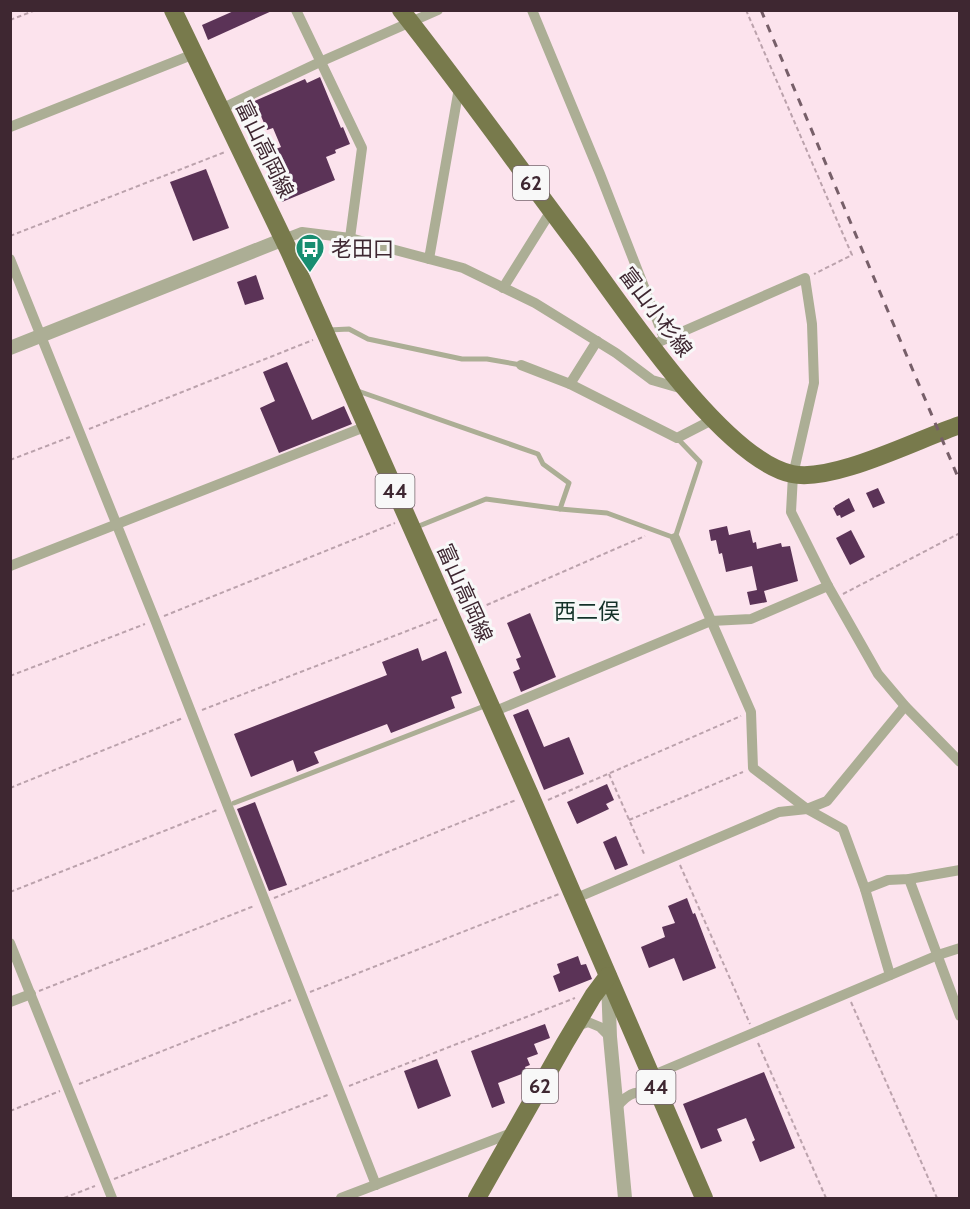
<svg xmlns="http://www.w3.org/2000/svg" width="970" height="1209" font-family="Cabin,'Noto Sans JP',sans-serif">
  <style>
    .building { fill: #5b3357 }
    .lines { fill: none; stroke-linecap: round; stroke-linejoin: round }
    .path { stroke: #bba2ac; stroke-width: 2; stroke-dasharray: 4.5 3; stroke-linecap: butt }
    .service { stroke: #acae95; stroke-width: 5 }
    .minor { stroke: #acae95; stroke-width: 10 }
    .tertiary { stroke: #acae95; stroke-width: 14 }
    .primary { stroke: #787a4c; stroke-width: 18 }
    .rail { stroke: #775f69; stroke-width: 3; stroke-dasharray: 8 8; stroke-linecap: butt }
    .labels { text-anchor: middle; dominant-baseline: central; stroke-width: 6; stroke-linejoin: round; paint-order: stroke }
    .shield { fill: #f8f8f8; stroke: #76666d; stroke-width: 1.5 }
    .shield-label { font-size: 20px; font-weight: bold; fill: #3e2731 }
    .street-label { font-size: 21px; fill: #3e2731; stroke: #f8f8f8 }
    .poi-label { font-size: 21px; fill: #3e2731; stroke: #f8f8f8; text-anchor: start }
    .neighbourhood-label { font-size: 22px; fill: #133128; stroke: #f8f8f8 }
  </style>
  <rect width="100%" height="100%" fill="#fce3ed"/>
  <g class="building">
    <path d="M236 10H274L208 40 202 25Z"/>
    <path d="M320 77 341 128 343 127 350 144 335 150 336 153 326 157 335 180 282 202 269 169 280 165 273 150 281 147 273 128 267 130 258 109 251 112 248 104 305 79 307 83Z"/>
    <path d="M206 169 229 228 193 241 170 182Z"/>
    <path d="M256 275 264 299 245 305 237 282Z"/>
    <path d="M287 362 312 420 344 406 352 424 279 453 260 408 275 401 263 372Z"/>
    <path d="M878 488 885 503 873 508 866 493Z"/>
    <path d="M849 498 855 511 841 518 840 515 837 516 833 508 835 507V506Z"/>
    <path d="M727 526 729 535 750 530 753 543 756 542 757 549 781 543 782 547 790 546 798 581 764 591 767 602 750 605 747 592 757 590 752 566 726 572 722 553 719 554 716 540 711 541 709 530Z"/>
    <path d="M851 530 865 557 850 565 836 538Z"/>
    <path d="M530 613 556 677 521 692 513 672 520 669 516 659 521 657 507 623Z"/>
    <path d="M418 648 422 661 446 651 462 693 451 697 455 708 391 733 387 724 314 752 319 763 297 772 293 760 251 777 234 734 387 675 382 662Z"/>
    <path d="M528 709 544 747 569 737 584 774 544 790 513 715Z"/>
    <path d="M607 784 614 800 606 804 609 809 577 824 567 802Z"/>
    <path d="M255 802 287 885 269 891 237 809Z"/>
    <path d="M616 836 628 865 615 870 603 842Z"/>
    <path d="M687 898 693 914 695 913 716 968 683 981 674 958 649 968 641 947 665 937 662 927 675 923 668 906Z"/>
    <path d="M578 956 581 965 586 964 592 979 559 992 553 976 560 973 557 964Z"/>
    <path d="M545 1024 550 1038 534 1044 538 1054 527 1058 530 1065 525 1067 527 1072 498 1083 505 1103 492 1108 471 1051Z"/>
    <path d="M437 1059 451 1096 418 1109 404 1071Z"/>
    <path d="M764 1072 795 1148 760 1162 752 1142 755 1140 746 1118 717 1129 722 1141 701 1149 683 1104Z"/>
  </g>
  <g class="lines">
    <g class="path">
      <path d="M746 10 852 255 814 274"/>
      <path d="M10 20 36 10"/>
      <path d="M10 236 225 152"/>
      <path d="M89 429 313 340"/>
      <path d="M10 460 70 437"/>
      <path d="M843 594 960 533"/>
      <path d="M466 614 645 536"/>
      <path d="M164 616 395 523"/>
      <path d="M10 676 145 624"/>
      <path d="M202 710 438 619"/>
      <path d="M609 774 645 856"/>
      <path d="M10 788 183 718"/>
      <path d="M548 800 741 716"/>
      <path d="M629 820 743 772"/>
      <path d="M680 865 750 1024"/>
      <path d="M10 892 217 810"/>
      <path d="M274 898 516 800"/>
      <path d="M39 991 254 906"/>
      <path d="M310 992 559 894"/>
      <path d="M851 1002 937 1198"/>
      <path d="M758 1043 826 1198"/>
      <path d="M79 1084 291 1000"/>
      <path d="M349 1086 575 998"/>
      <path d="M10 1111 60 1091"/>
      <path d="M114 1179 330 1094"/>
      <path d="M64 1198 95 1186"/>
    </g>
    <g class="service">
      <path d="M329 330 349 329 368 339 462 359H487L521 365"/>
      <path d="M355 390 538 454 543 464 569 483 560 509"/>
      <path d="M414 528 486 499 560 509 607 513 675 538 700 462 677 438"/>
      <path d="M234 803 487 705"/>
    </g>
    <g class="minor">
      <path d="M296 10 362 148 350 238"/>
      <path d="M532 10 600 174 664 338"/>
      <path d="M221 109 320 62 438 10"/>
      <path d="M10 127 194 54"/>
      <path d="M284 239 302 232 350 238 463 268 535 303 616 353 652 380 683 389"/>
      <path d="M10 259 155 620 376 1185"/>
      <path d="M429 259 459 88"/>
      <path d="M503 288 551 211"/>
      <path d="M652 345 805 278 812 324 814 383 793 475 791 512 828 586 878 674 905 706 960 762"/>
      <path d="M521 365 570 384 677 438 714 419"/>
      <path d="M570 384 597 341"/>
      <path d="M675 538 751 712 753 768 807 809 843 829 865 889 890 975"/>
      <path d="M10 566 367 426"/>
      <path d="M493 712 711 621 751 619 828 586"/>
      <path d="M909 879 960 1016"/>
      <path d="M865 889 888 880 909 879 960 870"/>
      <path d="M574 899 779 812 807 809 827 801 905 706"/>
      <path d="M10 943 112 1198"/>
      <path d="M10 1002 31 994"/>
      <path d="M577 1026 588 1022 600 1027 610 1037"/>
      <path d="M651 1076 938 955 960 948"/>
      <path d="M616 1108C630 1090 637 1091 658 1094"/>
      <path d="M341 1198 514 1132"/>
    </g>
    <g class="tertiary">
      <path d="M10 348 284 239"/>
      <path d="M608 981 610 1037 625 1198"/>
    </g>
    <g class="primary">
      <path d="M173 10 290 253 530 795 704 1198"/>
      <path d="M401 10C462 87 519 168 578 246 621 304 722 459 792 474 833 483 918 439 960 425"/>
      <path d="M477 1198 565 1043 593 996 608 976"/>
    </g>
    <path class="rail" d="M761 10 960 482"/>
  </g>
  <defs>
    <g id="bus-pin" transform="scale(1.5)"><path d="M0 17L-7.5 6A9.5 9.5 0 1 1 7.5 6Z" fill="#188e71" stroke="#f8f8f8"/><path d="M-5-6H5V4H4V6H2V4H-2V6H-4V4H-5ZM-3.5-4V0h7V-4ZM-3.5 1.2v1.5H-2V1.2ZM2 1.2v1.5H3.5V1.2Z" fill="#fff"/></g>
  </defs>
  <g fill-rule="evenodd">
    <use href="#bus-pin" x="310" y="248"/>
  </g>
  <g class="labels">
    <g class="shield">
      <rect x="513" y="166" width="36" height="34" rx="4.5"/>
      <rect x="375.5" y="474" width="39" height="34" rx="4.5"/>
      <rect x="522" y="1069" width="36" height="34" rx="4.5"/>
      <rect x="636.5" y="1070" width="39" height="34" rx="4.5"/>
    </g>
    <g class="shield-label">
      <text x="531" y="183">62</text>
      <text x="395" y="491">44</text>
      <text x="540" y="1086">62</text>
      <text x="656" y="1087">44</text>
    </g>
    <g class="street-label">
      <text transform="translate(265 149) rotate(64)">富山高岡線</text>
      <text transform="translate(656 312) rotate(53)">富山小杉線</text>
      <text transform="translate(465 593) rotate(66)">富山高岡線</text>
    </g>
    <g class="poi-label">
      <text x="331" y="248">老田口</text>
    </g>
    <g class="neighbourhood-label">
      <text x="587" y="611">西二俣</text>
    </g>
  </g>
  <rect width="970" height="1209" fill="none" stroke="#3e2731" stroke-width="24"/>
</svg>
